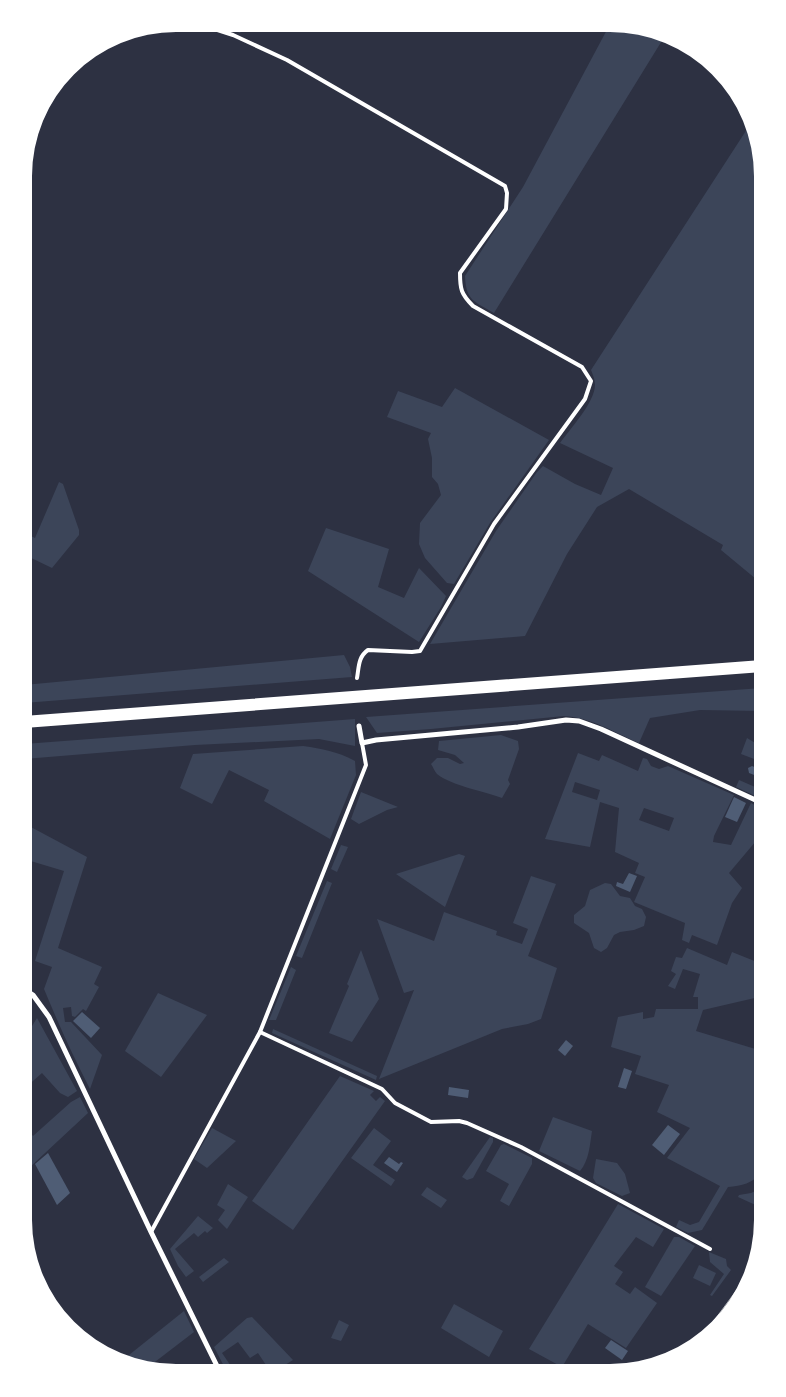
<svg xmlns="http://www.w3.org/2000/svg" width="786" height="1397" font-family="Ubuntu,sans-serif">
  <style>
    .green { fill: #3c4559; fill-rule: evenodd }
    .water { fill: #4f5d75 }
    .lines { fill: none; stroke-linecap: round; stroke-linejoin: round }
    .service { stroke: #fff; stroke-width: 4 }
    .minor { stroke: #fff; stroke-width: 5 }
    .trunk { stroke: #fff; stroke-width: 12 }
    .tram { stroke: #abadb3; stroke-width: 1 }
  </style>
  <rect width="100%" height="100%" fill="#2d3142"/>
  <g class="green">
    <path d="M215 24H246L240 33Z"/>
    <path d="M609 26 639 27 663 39 494 313C474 301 466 301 465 276L523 187Z"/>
    <path d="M751 123 754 127 762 177V584L721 550 723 545 629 489 597 507 567 554 525 636 430 644 496 531 537 472 543 466 575 484 601 495 613 468 560 443C570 429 595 402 595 385 595 380 593 375 591 370Z"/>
    <path d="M455 388 549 440 490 523 454 584 447 583 425 558 419 544 420 523 441 495 438 484 432 477V458L428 439 431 433 387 417 398 391 442 407Z"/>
    <path d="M59 482 63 484 79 530V535L52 568 25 555V533L35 538Z"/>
    <path d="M326 528 389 549 378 587 404 598 419 568 446 596 441 607 419 642 308 571Z"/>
    <path d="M344 655 350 667 352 677 24 703V685Z"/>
    <path d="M762 688V711L700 710 650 718 639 743C613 732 593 718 564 716L431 729 377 733 366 717Z"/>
    <path d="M355 719V746L319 739 195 745 24 759V744Z"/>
    <path d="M501 735 518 741 519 749 508 780 510 784 502 798C484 791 452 786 437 774 435 772 433 767 431 764L437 758H448L460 764 464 763 455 755 438 750 439 741Z"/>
    <path d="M747 738 762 747V762L741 754Z"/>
    <path d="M303 746C323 749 336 751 355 761L356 775 330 839 264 801 269 790 229 770 212 804 180 788 193 754Z"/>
    <path d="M578 753 599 761 602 755 638 771 643 758 647 759 651 766 659 769 668 766 734 795 714 836 713 842 731 845 751 803 762 809V840L756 841 729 873 742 888 732 903 717 945 692 935 689 943 682 940 685 923 634 902 645 877 635 873 639 863 615 852 619 808 600 802 590 847 545 839ZM575 782 600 790 597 800 572 792ZM644 808 674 818 669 831 639 820Z"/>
    <path d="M739 780 762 790V799L736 787Z"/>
    <path d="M361 792 398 807 387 810 359 824 351 819Z"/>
    <path d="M29 826 87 857 58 948 102 967 94 984 99 987 86 1011 83 1009 75 1017 72 1016 71 1007 63 1008 65 1022H71L102 1055 90 1089C73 1056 58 1023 44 989L52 967 35 961 64 871 24 859V840Z"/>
    <path d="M341 845 348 847 337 872 331 869Z"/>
    <path d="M459 854 465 856 445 907 396 874Z"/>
    <path d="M531 876 556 884 528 956 557 968 541 1019 528 1024 502 1029 379 1079 414 990 404 993 377 919 434 941 444 912 497 931 496 935 522 944 528 929 513 923Z"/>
    <path d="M327 881 332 883 302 958 296 956Z"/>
    <path d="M605 883 611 884 620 896 630 898 635 906 642 909 646 917 644 926 634 930 620 932 614 935 607 948 601 952 594 948 589 933 574 923V915L585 906 590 890Z"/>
    <path d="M687 948 727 965 732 952 762 964V991L759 997 703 1010 696 1031 762 1051V1132L758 1138 762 1140V1151L756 1163 762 1166V1173C752 1183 742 1186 728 1187L702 1230 688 1233 676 1227 679 1220 690 1225 699 1222 720 1186 667 1158 690 1128 657 1112 669 1085 635 1074 641 1056 611 1047 618 1017 643 1012V1019L654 1017 656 1009H698V997H693L700 974 683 969 675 989 668 986 676 974 671 971 676 957 682 958Z"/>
    <path d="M361 950 379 999 352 1042 329 1033 349 986 347 984Z"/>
    <path d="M291 967 296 970 276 1020H269Z"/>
    <path d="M158 993 207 1015 161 1077 125 1051Z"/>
    <path d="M37 1018 77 1091 68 1097 60 1093 42 1073 25 1088 28 1092 24 1096V1039Z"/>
    <path d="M273 1029 377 1076 376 1080 272 1033Z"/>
    <path d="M340 1076 374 1091 370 1095 376 1101 380 1097 385 1101 293 1230 252 1201Z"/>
    <path d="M80 1097 88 1113 30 1167 24 1157V1125L33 1136 71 1102Z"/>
    <path d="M553 1117 592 1131C590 1144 589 1161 580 1171L539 1151Z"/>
    <path d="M212 1128 236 1141 207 1168 194 1159Z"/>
    <path d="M374 1128 391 1141 373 1165 395 1180 391 1186 351 1158Z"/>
    <path d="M490 1137 493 1138V1142L473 1178 467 1180 462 1177Z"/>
    <path d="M504 1144 532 1158V1164L509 1206 500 1201 509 1184 486 1171 501 1145Z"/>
    <path d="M596 1159 617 1163 625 1174 630 1193 622 1196 596 1183 593 1178Z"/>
    <path d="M228 1184 248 1197 227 1229 218 1220 225 1210 217 1205Z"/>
    <path d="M427 1187 447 1200 441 1208 421 1195Z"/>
    <path d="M762 1188V1208L738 1197 739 1195 751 1193Z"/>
    <path d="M618 1204 664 1229 653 1247 636 1237 614 1266 623 1272 615 1284 630 1294 635 1287 657 1303 626 1348 588 1324 562 1367 529 1349Z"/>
    <path d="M198 1216 213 1228 207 1233 205 1231 198 1237 194 1233 175 1249 194 1271 186 1277 178 1266 170 1249Z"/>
    <path d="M674 1237H679L695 1246 661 1296 645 1287Z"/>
    <path d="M709 1252 726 1259 727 1266 731 1270 712 1296 710 1295 724 1274 710 1262Z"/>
    <path d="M224 1258 229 1262 203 1282 199 1277Z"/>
    <path d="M699 1265 716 1273 710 1286 693 1278Z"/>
    <path d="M454 1304 503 1331 489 1357 441 1328Z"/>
    <path d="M184 1311 194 1332 147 1368 124 1359Z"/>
    <path d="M252 1317 293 1360 274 1372H268V1368L258 1353 250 1358 238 1342 222 1353 235 1372H227L214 1347 247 1318Z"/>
    <path d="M339 1320 349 1325 341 1341 331 1338Z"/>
  </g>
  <g class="water">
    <path d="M752 766 762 770V778L749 773 748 768Z"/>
    <path d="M734 797 746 803 737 822 725 817Z"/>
    <path d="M629 873 637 876 630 892 616 886 617 882 623 884Z"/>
    <path d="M82 1012 100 1028 91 1038 73 1021Z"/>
    <path d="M566 1040 573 1046 565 1056 558 1050Z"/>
    <path d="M624 1068 632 1071 626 1089 618 1087Z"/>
    <path d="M449 1087 469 1090 468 1098 448 1095Z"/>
    <path d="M668 1125 680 1134 664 1155 652 1145Z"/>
    <path d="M48 1153 70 1193 57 1205 35 1164Z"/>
    <path d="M389 1157 399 1164 401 1162 403 1163 397 1172 384 1163Z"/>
    <path d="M611 1340 628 1351 622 1360 605 1348Z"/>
  </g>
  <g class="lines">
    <g class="service">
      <path d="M199 24 233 35 287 60 505 186 507 193 506 209 460 273C460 289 461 294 473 306L582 367 591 381 585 399 494 524 420 651 412 652 368 650C358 657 359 667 357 678"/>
      <path d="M260 1032 382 1089 395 1103 431 1122 459 1121 467 1123 521 1147 710 1249"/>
      <path d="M151 1232 260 1032 366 765 362 743"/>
    </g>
    <g class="minor">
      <path d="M359 726 362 743 376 740 518 727 566 720 579 721 601 729 762 803"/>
      <path d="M24 989 33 995 49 1017 151 1232 220 1372"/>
    </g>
    <path class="trunk" d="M24 722 762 666"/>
    <path class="tram" d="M696 1345 753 1268"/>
  </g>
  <path d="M0 0H786V1397H0ZM176 32H610A144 144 0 0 1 754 176V1220A144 144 0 0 1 610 1364H176A144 144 0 0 1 32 1220V176A144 144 0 0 1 176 32Z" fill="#fff" fill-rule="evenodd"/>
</svg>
